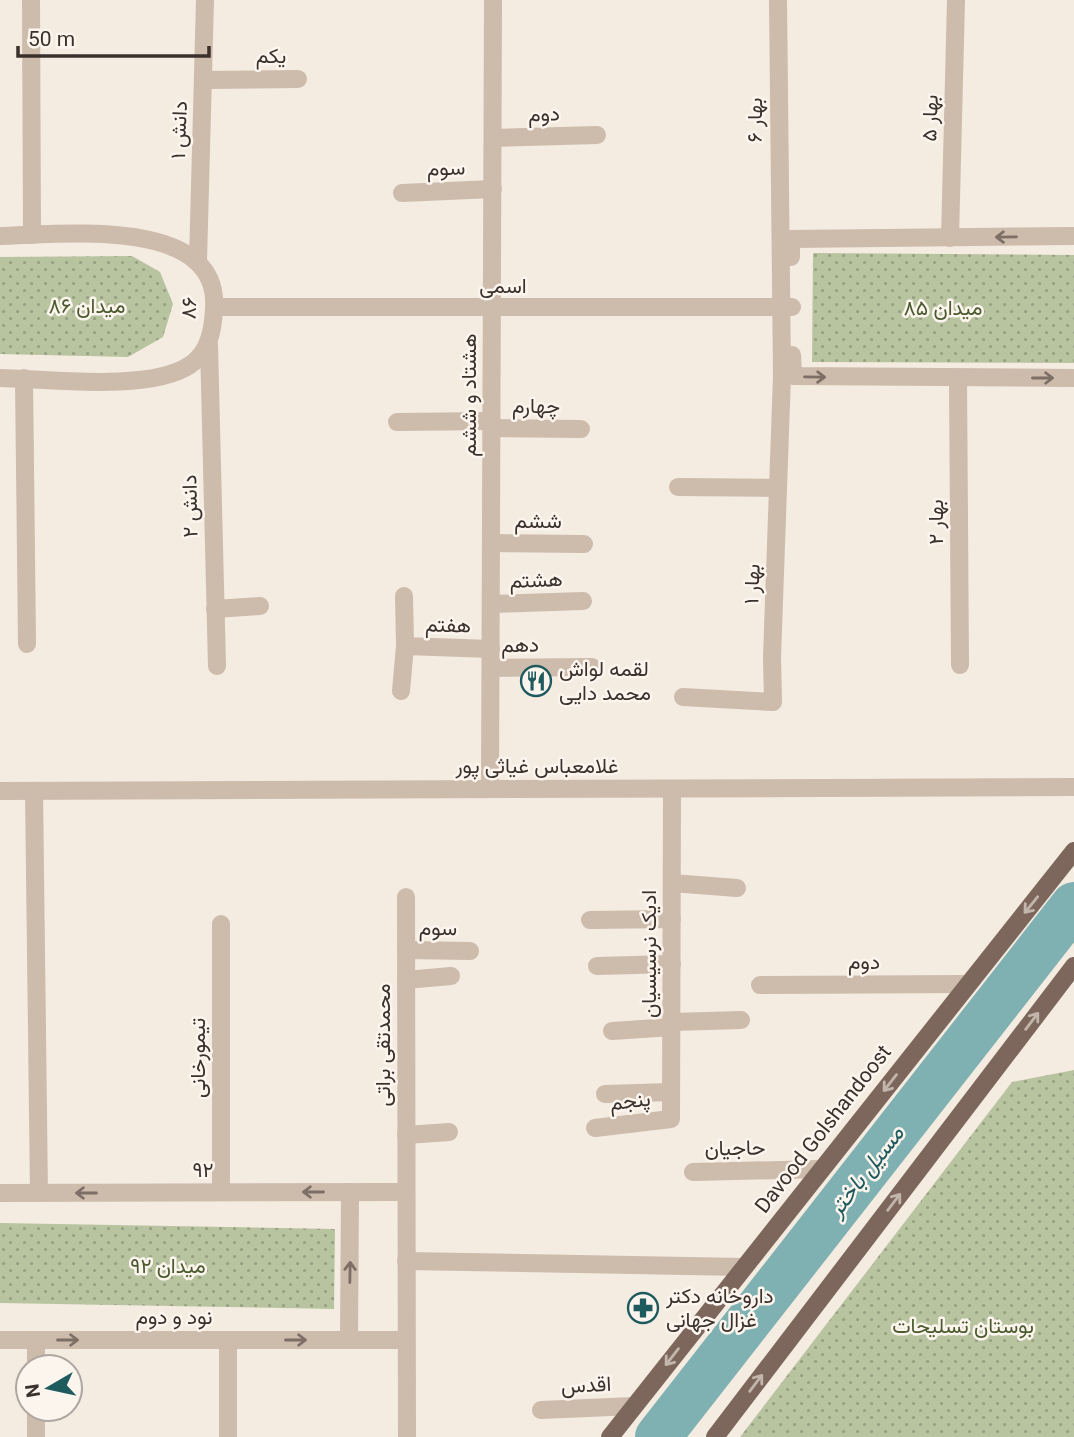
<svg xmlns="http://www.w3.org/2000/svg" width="1074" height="1437" font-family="Roboto,Vazirmatn,sans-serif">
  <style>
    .grass { fill: url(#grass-dots) }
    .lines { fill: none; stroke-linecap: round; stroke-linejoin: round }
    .river { stroke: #7fb0b2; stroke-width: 46 }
    .minor { stroke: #cdbbac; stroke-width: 18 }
    .major { stroke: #7d675c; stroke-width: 18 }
    .oneway { stroke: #7d6f65 }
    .oneway2 { stroke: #c2b5ac }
    .labels { text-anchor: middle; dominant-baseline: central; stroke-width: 5; stroke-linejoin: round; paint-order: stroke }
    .street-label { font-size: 21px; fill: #3b302b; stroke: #fbf5ee }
    .park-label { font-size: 21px; fill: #4a5a2e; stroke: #fbf5ee }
    .poi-label { font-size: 21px; fill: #3b302b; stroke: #fbf5ee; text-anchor: start }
    .water-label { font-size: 23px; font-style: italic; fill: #1f5a5e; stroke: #fbf5ee }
  </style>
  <defs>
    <pattern id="grass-dots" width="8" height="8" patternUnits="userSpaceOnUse" patternTransform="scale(1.75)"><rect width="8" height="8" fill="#b8c4a0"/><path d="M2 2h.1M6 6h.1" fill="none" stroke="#97a083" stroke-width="1.8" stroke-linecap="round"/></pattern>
  </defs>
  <rect width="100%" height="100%" fill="#f4ebe1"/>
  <g class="grass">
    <path d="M813 253 1074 255V363L812 362Z"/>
    <path d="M132 256 160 272 173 304 163 337 128 357 0 354V257Z"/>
    <path d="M1074 1070V1437H740L1012 1082Z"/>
    <path d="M0 1223 335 1229 334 1309 0 1303Z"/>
  </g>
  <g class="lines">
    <path class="river" d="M658 1437 1074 905"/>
    <g class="minor">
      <path d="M31 0 32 235"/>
      <path d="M203 80 298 79"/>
      <path d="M493 138 597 135"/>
      <path d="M402 193 493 189"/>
      <path d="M0 236C60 235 221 215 214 309 213 330 209 353 190 365 150 392 48 379 0 378"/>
      <path d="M950 238 956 0"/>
      <path d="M791 257V239L1074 236"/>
      <path d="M198 261 205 0"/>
      <path d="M215 307H792"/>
      <path d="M209 345 217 666"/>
      <path d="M792 355 793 376 1074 378"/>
      <path d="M24 378 27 644"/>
      <path d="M958 378 960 665"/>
      <path d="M397 422 492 421"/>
      <path d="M492 428 581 429"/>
      <path d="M678 487 778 488"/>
      <path d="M491 543 584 544"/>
      <path d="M404 596 405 646 491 649"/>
      <path d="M491 604 583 601"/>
      <path d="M215 609 260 606"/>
      <path d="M491 668 592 667"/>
      <path d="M401 691 405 646"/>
      <path d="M683 697 773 702 772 657 782 376 778 0"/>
      <path d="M490 789 493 0"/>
      <path d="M0 791 1074 787"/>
      <path d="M34 791 39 1193"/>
      <path d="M672 883 737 888"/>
      <path d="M406 897 407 1437"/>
      <path d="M590 920 672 919"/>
      <path d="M221 924V1192"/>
      <path d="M406 950 470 951"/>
      <path d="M597 966 672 964"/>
      <path d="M406 980 451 976"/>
      <path d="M760 985 968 984"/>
      <path d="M672 1022 741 1020"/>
      <path d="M612 1031 672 1027"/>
      <path d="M605 1094 671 1092"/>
      <path d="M595 1128 671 1119 672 789"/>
      <path d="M406 1135 449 1132"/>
      <path d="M693 1172 821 1169"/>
      <path d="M0 1193 406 1192"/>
      <path d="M406 1261 743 1267"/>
      <path d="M0 1340H406"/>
      <path d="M36 1340V1367"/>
      <path d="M228 1340V1437"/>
      <path d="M349 1340 350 1192"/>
      <path d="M36 1409V1437"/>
      <path d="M541 1410 634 1406"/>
    </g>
    <g class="major">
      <path d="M610 1437 1074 851"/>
      <path d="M715 1437 1074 966"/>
    </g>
  </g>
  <defs><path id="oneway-shaft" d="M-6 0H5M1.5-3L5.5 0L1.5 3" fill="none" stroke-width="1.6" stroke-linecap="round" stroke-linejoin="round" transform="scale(1.75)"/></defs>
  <g class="oneway">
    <use href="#oneway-shaft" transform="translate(1006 237) rotate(179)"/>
    <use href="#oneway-shaft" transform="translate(815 377) rotate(1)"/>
    <use href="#oneway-shaft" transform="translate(1043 378)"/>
    <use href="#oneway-shaft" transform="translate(313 1192) rotate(-180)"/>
    <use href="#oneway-shaft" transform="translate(86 1193) rotate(180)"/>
    <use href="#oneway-shaft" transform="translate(350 1272) rotate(-89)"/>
    <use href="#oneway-shaft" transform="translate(68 1340)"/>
    <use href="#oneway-shaft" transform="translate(296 1340)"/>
  </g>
  <g class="oneway2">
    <use href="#oneway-shaft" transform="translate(1031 905) rotate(129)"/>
    <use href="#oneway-shaft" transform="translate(1032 1021) rotate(-53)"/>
    <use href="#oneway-shaft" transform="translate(890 1083) rotate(128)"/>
    <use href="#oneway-shaft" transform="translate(894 1202) rotate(-53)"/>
    <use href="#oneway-shaft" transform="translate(672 1357) rotate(128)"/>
    <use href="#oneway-shaft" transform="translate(756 1383) rotate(-53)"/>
  </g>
  <defs>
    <g id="restaurant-ring" transform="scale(1.575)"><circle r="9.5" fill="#fbf5ee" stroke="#1f5a5e" stroke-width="1.5"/><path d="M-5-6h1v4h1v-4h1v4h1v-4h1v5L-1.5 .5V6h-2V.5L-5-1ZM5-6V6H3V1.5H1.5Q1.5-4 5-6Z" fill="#1f5a5e"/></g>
    <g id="pharmacy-ring" transform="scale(1.575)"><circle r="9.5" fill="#fbf5ee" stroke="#1f5a5e" stroke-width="1.5"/><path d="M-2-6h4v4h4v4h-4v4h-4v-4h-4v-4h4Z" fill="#1f5a5e"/></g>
  </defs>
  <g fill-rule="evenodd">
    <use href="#restaurant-ring" x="536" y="681"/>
    <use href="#pharmacy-ring" x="643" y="1308"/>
  </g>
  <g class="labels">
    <g class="street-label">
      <text x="271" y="56">یکم</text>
      <text transform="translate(544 114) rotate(-2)">دوم</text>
      <text transform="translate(930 118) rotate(-88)">بهار ۵</text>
      <text transform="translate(755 120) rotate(-90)">بهار ۶</text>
      <text transform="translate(179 130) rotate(-88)">دانش ۱</text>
      <text transform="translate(446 168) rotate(-2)">سوم</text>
      <text x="503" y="286">اسمی</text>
      <text transform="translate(189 308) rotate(-88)">۸۶</text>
      <text transform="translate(469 395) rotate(-90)">هشتاد و ششم</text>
      <text x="536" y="406">چهارم</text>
      <text transform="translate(190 506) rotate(-91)">دانش ۲</text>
      <text x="538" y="521">ششم</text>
      <text transform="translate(936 522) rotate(-90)">بهار ۲</text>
      <text transform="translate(536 580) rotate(-2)">هشتم</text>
      <text transform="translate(752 584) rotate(-88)">بهار ۱</text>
      <text transform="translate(448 625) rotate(1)">هفتم</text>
      <text transform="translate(520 645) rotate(-1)">دهم</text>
      <text x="537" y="766">غلامعباس غیاثی پور</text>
      <text transform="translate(438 928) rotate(1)">سوم</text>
      <text transform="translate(649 954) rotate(-90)">ادیک نرسیسیان</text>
      <text x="864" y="962">دوم</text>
      <text transform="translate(383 1045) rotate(-90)">محمدتقی براتی</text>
      <text transform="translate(198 1058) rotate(-90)">تیمورخانی</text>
      <text transform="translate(630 1101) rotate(-7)">پنجم</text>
      <text transform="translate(823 1129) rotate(-52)">Davood Golshandoost</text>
      <text transform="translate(735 1148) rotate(-1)">حاجیان</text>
      <text x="203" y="1170">۹۲</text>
      <text x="174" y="1317">نود و دوم</text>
      <text transform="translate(586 1385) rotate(-3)">اقدس</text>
    </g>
    <g class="park-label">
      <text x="87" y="306">میدان ۸۶</text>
      <text x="943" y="308">میدان ۸۵</text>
      <text x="168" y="1266">میدان ۹۲</text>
      <text x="963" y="1326">بوستان تسلیحات</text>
    </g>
    <g class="poi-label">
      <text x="559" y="669">لقمه لواش<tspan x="559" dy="24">محمد دايى</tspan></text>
      <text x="666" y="1296">داروخانه دکتر<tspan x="666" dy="24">غزال جهانی</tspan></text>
    </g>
    <g class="water-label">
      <text transform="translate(866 1171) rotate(-52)">مسیل باختر</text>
    </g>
  </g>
  <g transform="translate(49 1388) rotate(261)"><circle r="33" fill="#fbf5ee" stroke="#aea6a0" stroke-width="2"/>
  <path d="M0-5L12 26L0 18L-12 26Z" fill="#1f5a5e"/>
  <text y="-10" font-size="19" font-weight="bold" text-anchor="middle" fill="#3b302b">N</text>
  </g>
  <path d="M18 46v10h191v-10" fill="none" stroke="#3b302b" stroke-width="3.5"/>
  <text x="28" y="46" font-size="21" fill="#3b302b" stroke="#fbf5ee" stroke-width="5" paint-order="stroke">50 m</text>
</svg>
